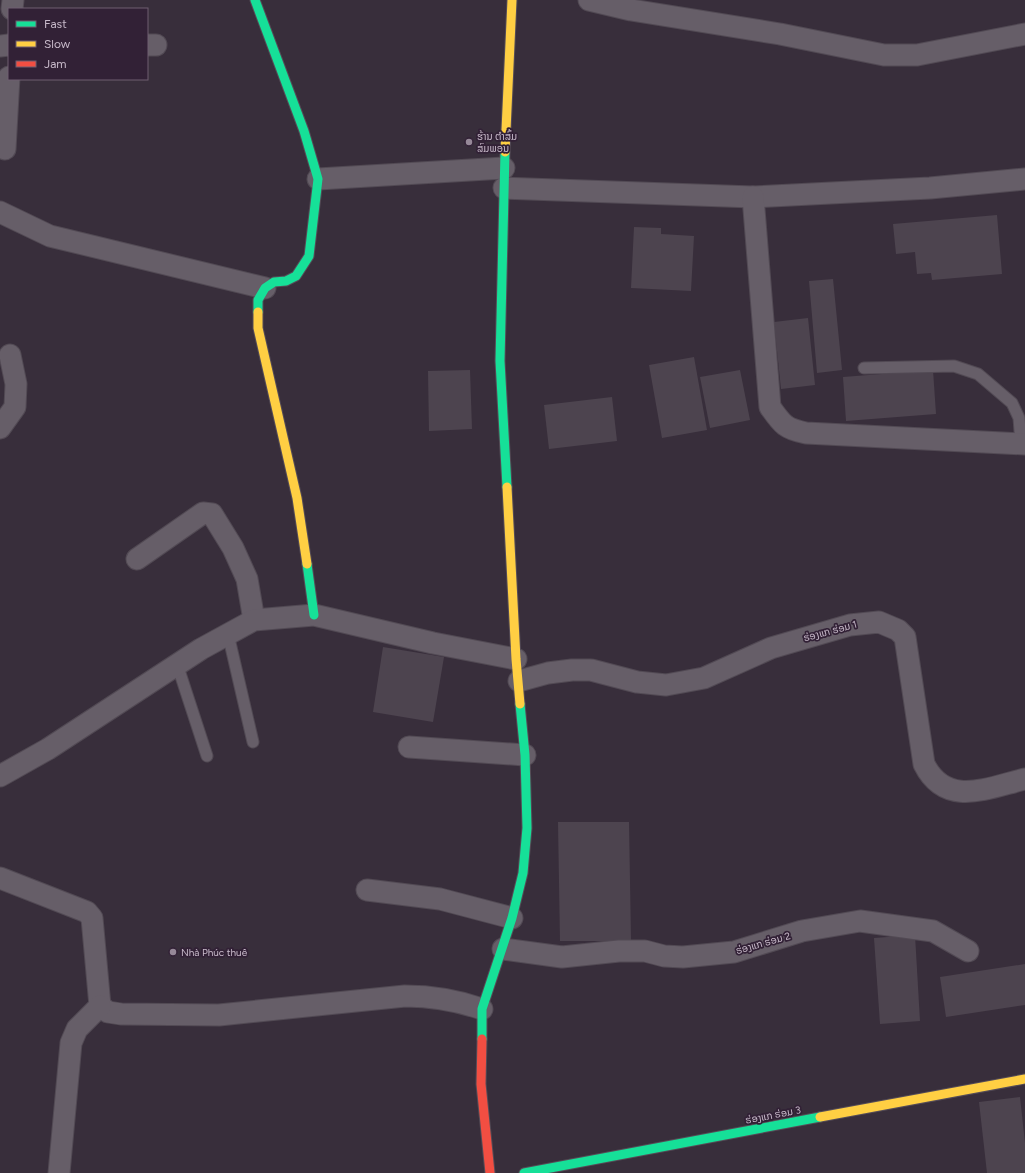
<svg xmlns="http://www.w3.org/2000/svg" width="1025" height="1173" font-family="Figtree,'Noto Sans Lao',sans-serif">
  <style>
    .building { fill: #4d444f }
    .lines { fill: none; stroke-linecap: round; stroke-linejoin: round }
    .lane-casing { stroke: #524a54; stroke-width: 13 }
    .street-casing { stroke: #524a54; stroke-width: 23 }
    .fast-casing { stroke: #554c57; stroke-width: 11 }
    .slow-casing { stroke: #554c57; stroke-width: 11 }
    .jam-casing { stroke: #554c57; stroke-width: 11 }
    .lane { stroke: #665e68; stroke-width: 11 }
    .street { stroke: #665e68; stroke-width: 21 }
    .fast { stroke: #16e098; stroke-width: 9 }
    .slow { stroke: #ffcf43; stroke-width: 9 }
    .jam { stroke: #f24e42; stroke-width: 9 }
    .poi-dot { fill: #968998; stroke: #322136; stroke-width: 1.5 }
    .labels { text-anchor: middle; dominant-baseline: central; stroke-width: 3.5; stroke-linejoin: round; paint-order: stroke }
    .poi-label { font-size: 10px; fill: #c8baca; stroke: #322136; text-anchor: start }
    .street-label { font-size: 10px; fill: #c8baca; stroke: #322136 }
  </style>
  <rect width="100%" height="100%" fill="#382e3b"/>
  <g class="building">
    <path d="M997 215 1002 274 932 280 931 273 917 274 915 252 896 254 893 224Z"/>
    <path d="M634 227 661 228V234L694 236 691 291 631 288Z"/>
    <path d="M833 279 842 370 817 373 809 281Z"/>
    <path d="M808 318 815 385 781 389 774 322Z"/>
    <path d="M694 357 707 430 662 438 649 365Z"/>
    <path d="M470 370 472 429 429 431 428 371Z"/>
    <path d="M740 370 750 420 710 428 700 377Z"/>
    <path d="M933 370 936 414 846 421 843 377Z"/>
    <path d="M612 397 617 441 549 449 544 405Z"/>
    <path d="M383 647 444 657 433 722 373 712Z"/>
    <path d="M558 822H629L631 941H560Z"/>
    <path d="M915 935 920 1021 880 1024 874 938Z"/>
    <path d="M1025 964V1005L946 1017 940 977Z"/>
    <path d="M1020 1097 1025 1143V1173H987L979 1102Z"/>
  </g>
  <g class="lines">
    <g class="lane-casing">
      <g id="lane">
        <path d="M864 368 954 366 978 374 1012 403 1019 418 1021 444"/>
        <path d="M228 634 253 742"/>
        <path d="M177 664 207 756"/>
      </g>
    </g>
    <g class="street-casing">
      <g id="street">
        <path d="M589 0 631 10 780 34 884 55H917L1025 34"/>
        <path d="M12 9 13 0"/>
        <path d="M147 45H156"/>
        <path d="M0 46 9 45"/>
        <path d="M5 149 9 77"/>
        <path d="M318 179 504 168"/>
        <path d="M504 188 753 197 930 188 1025 179"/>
        <path d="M753 197 770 407C782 424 785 429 806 433L1025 444"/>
        <path d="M0 212 50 236 265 288"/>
        <path d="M0 428 15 407 16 384 10 355"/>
        <path d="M137 559 203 513 212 514 233 548 247 579 254 620"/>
        <path d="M519 681 548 673 572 670H591L637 682 666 685 704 678 771 648 850 625 879 622 898 630 905 637 924 764C946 808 987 788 1025 779"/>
        <path d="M409 747 525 755"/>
        <path d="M0 776 48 749 201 649 254 620 314 615 433 643 516 659"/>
        <path d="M0 878 87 912 92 918 100 1006 108 1012 121 1014 219 1015 405 996C432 996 456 1000 482 1009"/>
        <path d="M367 890 440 899 512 918"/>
        <path d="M503 949 562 957 619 951H645L664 956 683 957 734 952 802 931 860 921 933 931 968 951"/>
        <path d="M59 1173 71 1043 77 1029 100 1006"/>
      </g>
    </g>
    <g class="fast-casing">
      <g id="fast">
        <path d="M255 0 304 131 318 179 309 256 296 276 286 281 274 282 265 288 258 300V312"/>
        <path d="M505 152 500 361 507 487"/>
        <path d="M307 564 314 615"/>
        <path d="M482 1039V1009L512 918 523 873 527 828 525 755 520 704"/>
        <path d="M524 1173 820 1117"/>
      </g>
    </g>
    <g class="slow-casing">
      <g id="slow">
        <path d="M505 152 512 0"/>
        <path d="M258 312V328L297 498 307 564"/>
        <path d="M507 487 516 659 520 704"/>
        <path d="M820 1117 1025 1079"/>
      </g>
    </g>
    <g class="jam-casing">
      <path id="jam" d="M482 1039 481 1084 490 1173"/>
    </g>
    <use href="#lane" class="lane"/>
    <use href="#street" class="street"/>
    <use href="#fast" class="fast"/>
    <use href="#slow" class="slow"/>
    <use href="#jam" class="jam"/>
  </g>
  <g class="poi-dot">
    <circle cx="469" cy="142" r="4"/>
    <circle cx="173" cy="952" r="4"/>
  </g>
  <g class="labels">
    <g class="poi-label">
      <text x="477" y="136">ຮ້ານ ຕຳສົ້ມ<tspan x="477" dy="12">ສົມພອນ</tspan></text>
      <text x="181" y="952">Nhà Phúc thuê</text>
    </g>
    <g class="street-label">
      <text transform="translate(830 631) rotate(-15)">ຮ່ອງແກ ຮ່ອມ 1</text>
      <text transform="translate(763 943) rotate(-16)">ຮ່ອງແກ ຮ່ອມ 2</text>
      <text transform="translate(773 1115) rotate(-11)">ຮ່ອງແກ ຮ່ອມ 3</text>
    </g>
  </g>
  <rect x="8" y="8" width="140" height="72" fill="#322136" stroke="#6e5e71"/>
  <rect x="16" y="21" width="20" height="6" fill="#16e098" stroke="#6e5e71"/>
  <text x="44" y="28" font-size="12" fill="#c8baca">Fast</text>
  <rect x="16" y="41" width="20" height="6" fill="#ffcf43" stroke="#6e5e71"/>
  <text x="44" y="48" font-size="12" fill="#c8baca">Slow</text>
  <rect x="16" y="61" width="20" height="6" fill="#f24e42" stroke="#6e5e71"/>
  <text x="44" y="68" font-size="12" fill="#c8baca">Jam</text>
</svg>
